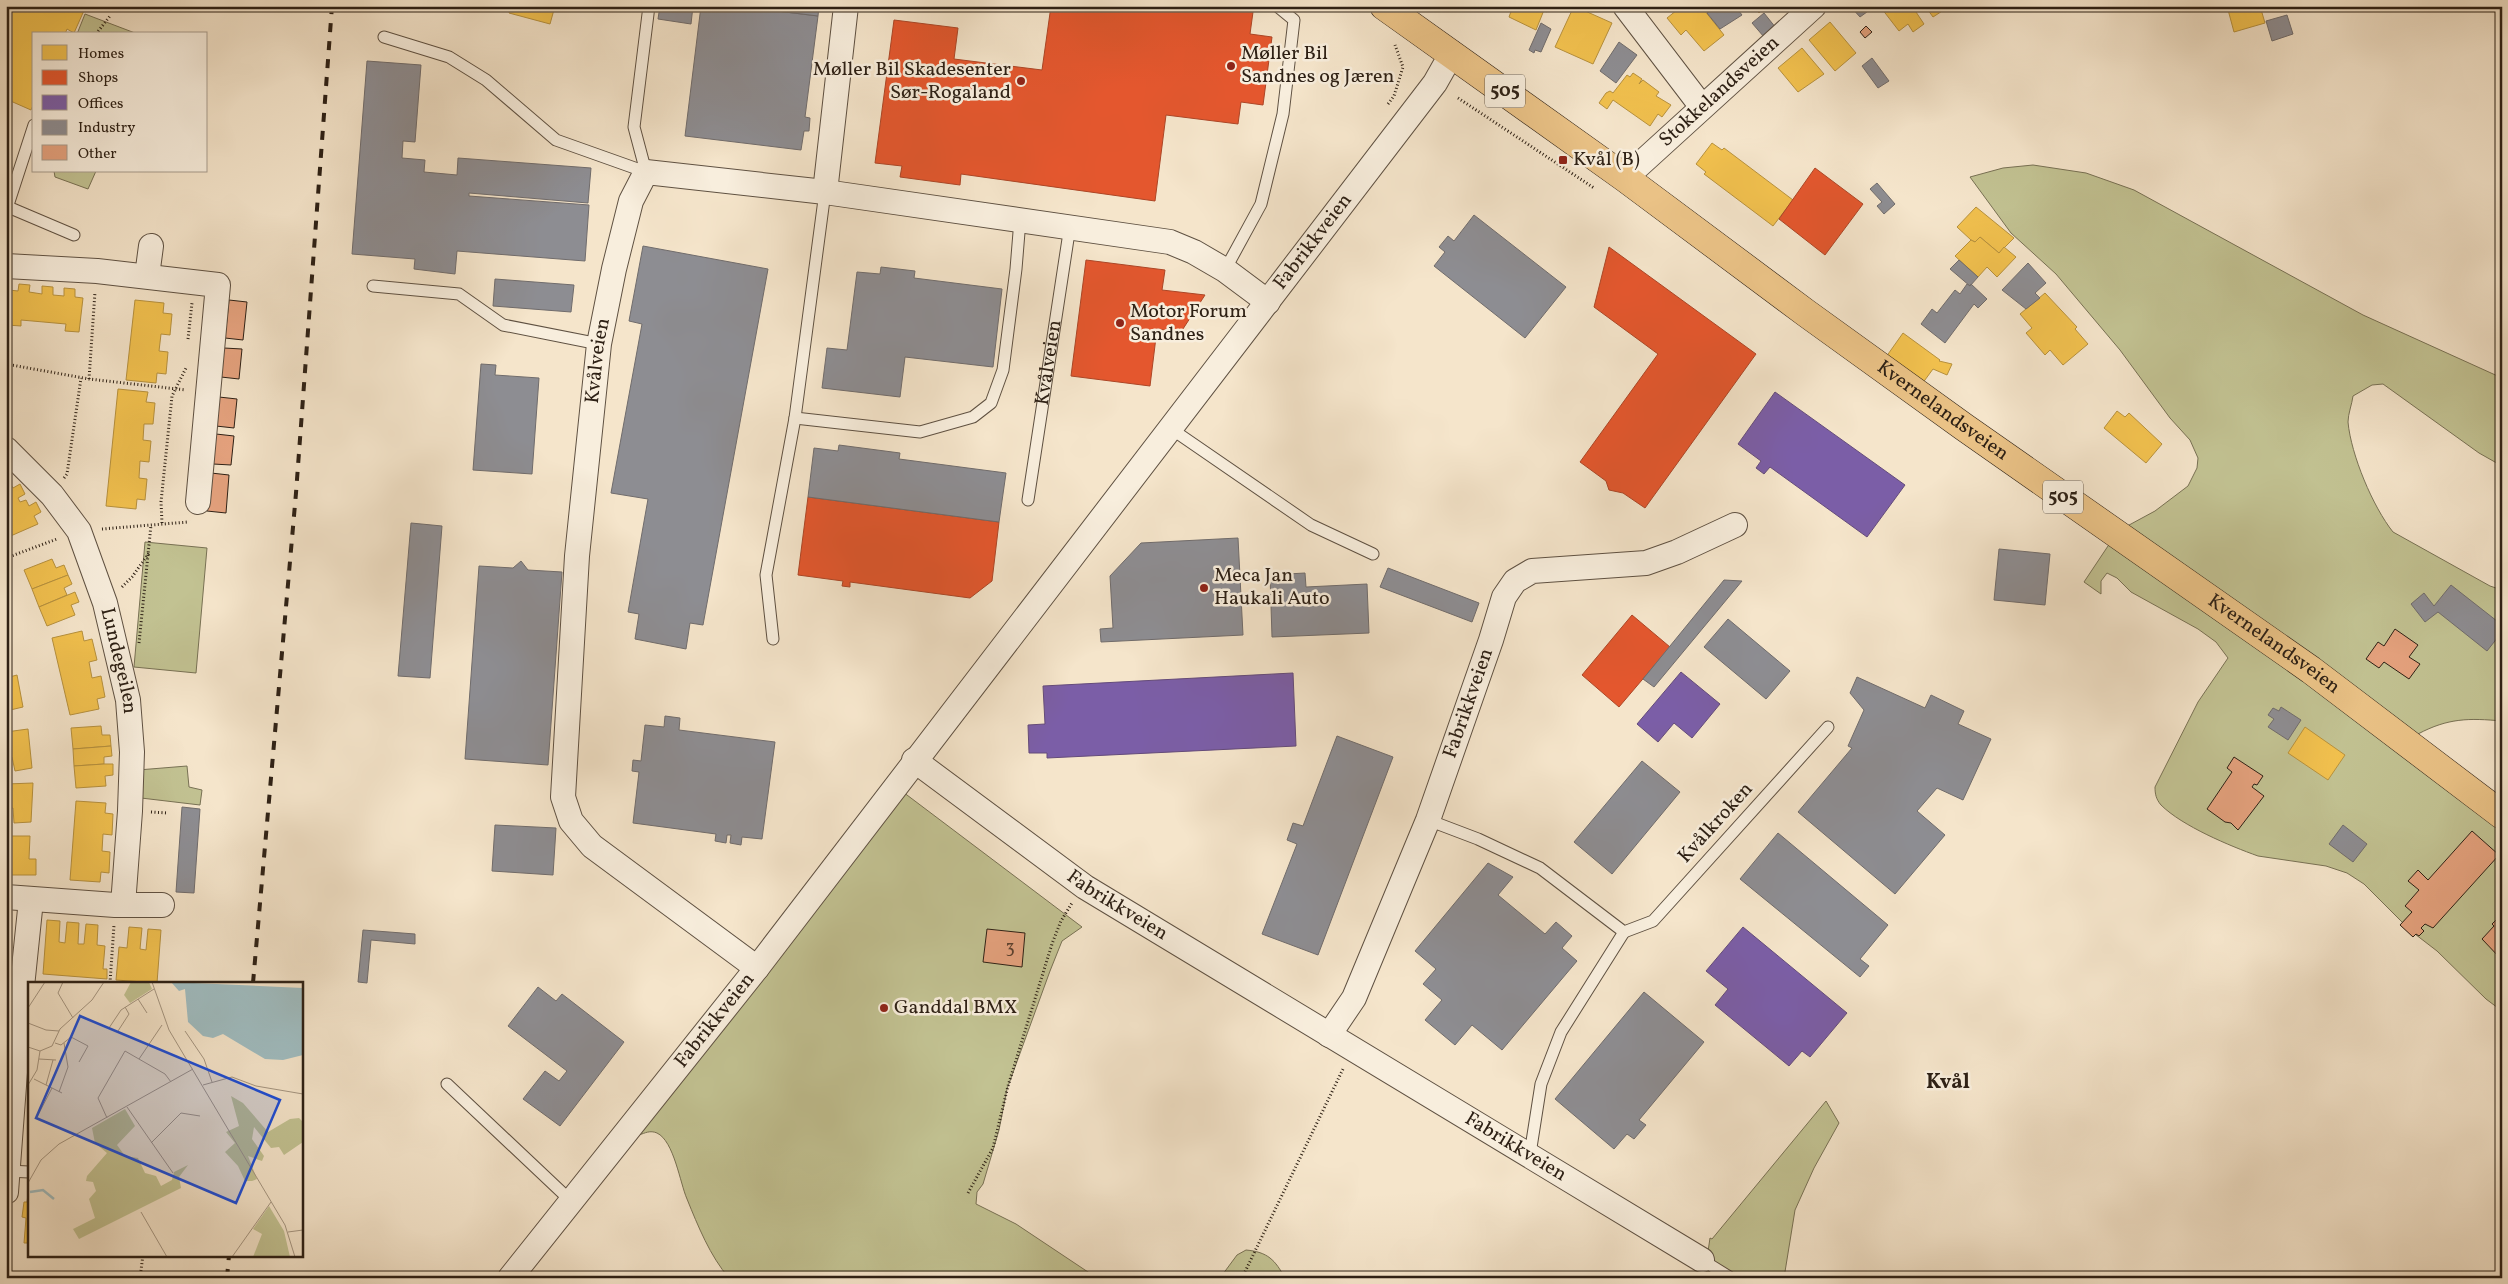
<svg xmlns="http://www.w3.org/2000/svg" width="2508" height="1284" font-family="Vollkorn,serif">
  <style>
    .green { fill: #c2c292; stroke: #787154 }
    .homes { fill: #f2c14e; stroke: #b7913d }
    .shops { fill: #e4572e; stroke: #ad4626 }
    .offices { fill: #7b5ea7; stroke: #644b7b }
    .industry { fill: #8d8d92; stroke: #706c6c }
    .building { fill: #e5a27e; stroke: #2d2015 }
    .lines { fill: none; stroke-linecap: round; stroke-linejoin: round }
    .service-casing { stroke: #5f5142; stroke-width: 13 }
    .minor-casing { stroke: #5f5142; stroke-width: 26 }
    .primary-casing { stroke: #2d2015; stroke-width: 29 }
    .path { stroke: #2d2015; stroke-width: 3; stroke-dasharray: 1 2.5; stroke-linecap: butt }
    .service { stroke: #f8eedd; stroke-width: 11 }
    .minor { stroke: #f8eedd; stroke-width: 24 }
    .primary { stroke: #eac286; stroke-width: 28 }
    .rail { stroke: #2d2015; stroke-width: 4; stroke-dasharray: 9 9; stroke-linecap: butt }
    .poi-dot { fill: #8f2418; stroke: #f8eedd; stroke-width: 2 }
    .labels { text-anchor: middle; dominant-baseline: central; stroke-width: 5; stroke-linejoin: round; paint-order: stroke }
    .number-label { font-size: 18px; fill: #5b402f }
    .shield { fill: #f8eedd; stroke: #6a5e51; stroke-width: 1 }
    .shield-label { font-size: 19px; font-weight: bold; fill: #2d2015 }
    .poi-label { font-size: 20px; fill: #2d2015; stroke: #f8eedd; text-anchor: start }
    .street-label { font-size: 20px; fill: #2d2015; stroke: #f8eedd }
    .neighbourhood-label { font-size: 21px; font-weight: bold; fill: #2d2015; stroke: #f8eedd }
    .inset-river { fill: none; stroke: #a0bdc1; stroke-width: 2.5 }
    .inset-road { fill: none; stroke: #a59682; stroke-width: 1 }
    .view { fill: #1d4ed8; fill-opacity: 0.15; stroke: #1d4ed8; stroke-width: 2.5 }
    .inset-edge { fill: none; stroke: #2d2015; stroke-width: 2.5 }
  </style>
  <rect width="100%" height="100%" fill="#f5e5cb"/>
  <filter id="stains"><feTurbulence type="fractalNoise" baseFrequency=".004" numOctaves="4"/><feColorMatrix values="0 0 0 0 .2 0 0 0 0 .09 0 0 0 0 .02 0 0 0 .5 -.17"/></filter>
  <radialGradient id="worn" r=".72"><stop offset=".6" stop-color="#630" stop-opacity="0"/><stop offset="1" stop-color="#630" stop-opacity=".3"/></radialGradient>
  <g class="green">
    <path d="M85 14 135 33V34H77Z"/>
    <path d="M2033 165 2086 173 2134 190 2363 315 2502 378V466L2479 453 2383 384 2372 385 2353 396C2352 404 2348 414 2348 422 2351 455 2373 507 2393 532L2490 586 2502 590V721C2469 718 2448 718 2418 734L2442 777 2502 832V1011L2486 999 2437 951 2411 931 2364 884 2347 873 2326 866 2258 856C2230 846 2182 826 2161 805 2156 799 2155 794 2155 787L2198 702 2228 658 2216 642 2198 629 2131 592 2117 578 2107 573 2101 581V594L2084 582 2118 531 2155 511 2188 486 2197 468 2198 458 2190 440 2170 418 2120 350 2056 274 2011 233 1970 177 2003 168Z"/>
    <path d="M54 171H96L88 189 55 177Z"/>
    <path d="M145 542 207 548 196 673 134 667Z"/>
    <path d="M187 766 189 787 202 790 200 805 141 798 138 770Z"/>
    <path d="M903 792 1082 927 1062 941 1050 971 1007 1089 999 1130 983 1184 977 1192 976 1204 1016 1224 1097 1278H729C710 1256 698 1226 687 1199 680 1183 674 1141 657 1133 650 1130 645 1133 639 1135Z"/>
    <path d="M1826 1101 1839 1123 1814 1168 1795 1210 1784 1278H1708L1705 1272 1710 1238 1712 1239Z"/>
    <path d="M1246 1250C1268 1252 1275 1260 1285 1278H1220L1237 1255Z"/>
  </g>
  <g class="homes">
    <path d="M6 6H86L74 33 67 29 65 34H34V103L31 110 6 99Z"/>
    <path d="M421 6H439L437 11Z"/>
    <path d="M510 6H555L550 24 509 13Z"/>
    <path d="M1513 6H1550L1547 12 1544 10 1536 30 1509 17Z"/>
    <path d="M1574 6 1612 23 1593 64 1555 47Z"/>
    <path d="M1682 6H1701L1724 35 1704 51 1686 30 1681 35 1667 18Z"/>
    <path d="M1753 6H1766L1759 13Z"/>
    <path d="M1874 6H1912L1924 24 1913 32 1908 24 1899 31 1882 9 1878 11Z"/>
    <path d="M1925 6H1950L1933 17Z"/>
    <path d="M2227 6H2260L2265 23 2234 32Z"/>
    <path d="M1830 22 1856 53 1835 71 1809 40Z"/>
    <path d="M1802 48 1824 74 1798 92 1778 68Z"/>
    <path d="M1633 73 1642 79 1639 84 1643 80 1659 92 1656 96 1671 105 1662 117 1658 114 1650 126 1613 100 1607 109 1599 103 1606 93 1610 91 1613 93 1627 75 1630 77Z"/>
    <path d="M1712 143 1722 150 1724 148 1793 200 1773 226 1704 174 1706 172 1696 164Z"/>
    <path d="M1976 207 2014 238 1999 253 1980 237 1975 242 1971 240 1957 227Z"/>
    <path d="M1980 237 1999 253 2004 247 2016 257 1997 277 1987 267 1978 277 1955 256 1971 240 1975 242Z"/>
    <path d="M19 284 30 285 29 292 42 294V286L53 287V295L64 296V288L75 289V297L83 298 79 332 65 331 66 324 21 320V326L7 325 9 290 18 291Z"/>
    <path d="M2045 293 2077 327 2075 329 2088 344 2063 365 2050 350 2045 355 2026 333 2032 328 2020 314Z"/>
    <path d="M135 300 164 303 163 313 172 314 170 335 161 334 159 351 168 352 166 374 157 373 156 383 126 380Z"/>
    <path d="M1903 333 1940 360 1939 361 1952 364 1947 375 1933 369 1922 384 1886 357Z"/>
    <path d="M118 389 148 392 146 402 155 403 153 424H144L143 440 151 441 149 462 140 461 139 478 147 479 145 500 137 499 136 509 106 506Z"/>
    <path d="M2117 411 2125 417 2129 413 2162 444 2146 463 2104 428Z"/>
    <path d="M9 481 13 488 20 484 25 494 18 498 20 502 26 500 29 506 36 502 41 512 34 516 38 524 6 538V483Z"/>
    <path d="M52 559 56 568 64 565 68 575 32 589 24 570Z"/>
    <path d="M68 575 72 584 64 588 67 595 39 607 32 589Z"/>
    <path d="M75 592 79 602 71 605 75 615 47 626 39 607Z"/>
    <path d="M82 631 84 641 92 639 97 660 89 662 92 678 101 676 105 697 97 699 99 709 70 715 52 638Z"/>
    <path d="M17 675 23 707 6 711V678Z"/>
    <path d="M101 726 102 735H110L111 746 73 749 71 728Z"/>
    <path d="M2305 727 2345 755 2328 780 2288 753Z"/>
    <path d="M28 729 32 768 15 771 12 757 6 758V732Z"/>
    <path d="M111 746 112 756 104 757V764L74 766 73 749Z"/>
    <path d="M104 764H113V775L105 776 106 786 76 788 74 766Z"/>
    <path d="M33 783 31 822 14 823 13 808 6 809V784Z"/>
    <path d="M76 801 106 803 105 813 113 814 112 835 103 834 102 851 110 852 109 873 101 872 100 882 70 880Z"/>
    <path d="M6 836H30L29 859H36V875H6Z"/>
    <path d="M47 920 60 921 59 942 65 943 67 922 79 923 78 944H84L86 924 98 925 97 945 105 946 103 969H107V979L43 974Z"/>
    <path d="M129 927 142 928 140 949 146 950 148 929 161 930 157 983 116 980 119 947 127 948Z"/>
    <path d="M29 1186V1243H24L26 1218 22 1217 24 1202H27Z"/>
  </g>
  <g class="shops">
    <path d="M1051 6H1229L1228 9 1253 12 1250 34 1272 37 1263 105 1241 102 1238 124 1166 115 1155 201 961 174 960 185 900 177 902 166 875 163 894 20 958 28 954 59 1042 70Z"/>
    <path d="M1815 168 1863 204 1825 255 1779 219Z"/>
    <path d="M1609 247 1756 354 1645 508 1623 493 1609 490 1606 481 1580 462 1658 354 1594 307Z"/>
    <path d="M1086 260 1165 270 1162 290 1205 295 1181 332 1157 329 1150 386 1071 376Z"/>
    <path d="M808 497 999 522 992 581 970 598 850 582V587L842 586 843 581 798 575Z"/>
    <path d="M1632 615 1670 647 1619 707 1582 675Z"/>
  </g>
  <g class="offices">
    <path d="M1775 392 1905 485 1867 537 1770 467 1764 474 1756 468 1761 461 1738 444Z"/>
    <path d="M1681 672 1720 704 1692 738 1674 723 1658 742 1637 724Z"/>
    <path d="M1293 673 1296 746 1047 758V753H1029L1028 725 1045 724 1043 686Z"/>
    <path d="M1743 927 1847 1013 1810 1057 1802 1051 1789 1066 1715 1005 1728 989 1706 971Z"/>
  </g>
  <g class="industry">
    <path d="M660 6H693L691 24 658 19Z"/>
    <path d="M701 6H736L818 16 805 117 810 118 809 131H804L801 150 685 136Z"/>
    <path d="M736 6H819L818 16Z"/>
    <path d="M1716 6H1735L1742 15 1720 29 1707 13Z"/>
    <path d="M1850 6H1869L1871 9 1860 17Z"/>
    <path d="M1764 13 1776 28 1764 37 1752 23Z"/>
    <path d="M2287 15 2293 34 2272 41 2266 21Z"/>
    <path d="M1541 23 1551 29 1541 52 1535 50 1534 53 1529 50Z"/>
    <path d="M1619 42 1637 55 1616 83 1600 71Z"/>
    <path d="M1872 58 1889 81 1878 88 1862 66Z"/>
    <path d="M367 61 421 65 415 142 403 141 402 158 425 160 424 172 457 175 458 158 591 168 588 203 469 193V196L589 205 585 261 457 251 455 274 414 269 415 259 352 254Z"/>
    <path d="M1877 183 1895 204 1884 214 1877 206 1882 202 1870 189Z"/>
    <path d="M1474 215 1566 287 1525 338 1434 266 1445 252 1439 247 1448 236 1454 241Z"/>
    <path d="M643 246 768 269 703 625 690 623 686 649 635 639 639 614 628 612 648 499 611 493 642 324 629 321Z"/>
    <path d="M1959 260 1978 277 1970 286 1950 269Z"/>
    <path d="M2028 263 2046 283 2035 293 2040 298 2026 309 2002 290Z"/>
    <path d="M881 267 915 271 914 278 1002 289 993 367 905 357 900 397 822 388 827 348 847 350 857 272 880 274Z"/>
    <path d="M495 279 574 285 571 312 493 306Z"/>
    <path d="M1967 284 1970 286 1971 284 1987 299 1978 308 1974 304 1945 343 1921 324 1932 309 1937 313 1955 290 1960 294Z"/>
    <path d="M481 364 496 365 495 375 539 378 532 474 473 470Z"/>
    <path d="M839 445 900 453 899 459 1006 473 999 522 808 497 814 448 838 451Z"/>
    <path d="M411 523 442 526 430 678 398 676Z"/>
    <path d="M1238 538 1243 635 1101 642 1100 629 1113 628 1110 576 1141 543Z"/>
    <path d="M1999 549 2050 554 2045 605 1994 600Z"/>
    <path d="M521 561 528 570 562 572 548 765 465 759 479 566 513 568Z"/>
    <path d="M1388 568 1479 603 1472 622 1380 587Z"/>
    <path d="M1305 573 1306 587 1367 584 1369 633 1272 637 1270 575Z"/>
    <path d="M1724 580 1742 581 1654 687 1643 679Z"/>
    <path d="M2451 585 2502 625V632L2487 651 2438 612 2425 622 2411 604 2424 593 2434 606Z"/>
    <path d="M1728 619 1790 671 1766 699 1704 647Z"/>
    <path d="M1857 677 1925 708 1931 695 1964 711 1958 724 1991 739 1963 800 1937 788 1917 811 1945 835 1895 894 1798 812 1852 748 1848 746 1864 710 1850 693Z"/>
    <path d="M2281 707 2301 720 2288 740 2268 727 2274 719 2268 715 2273 708 2279 711Z"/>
    <path d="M665 716 680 718 679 730 775 742 762 839 742 837 741 845 730 843 731 835H727L726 843 715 841 716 834 633 823 639 772 632 771 633 760 641 761 645 725 664 727Z"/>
    <path d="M1337 736 1393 757 1318 955 1262 934 1297 844 1287 840 1293 823 1303 826Z"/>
    <path d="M1642 761 1680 792 1612 874 1574 842Z"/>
    <path d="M182 807 200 809 194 893 176 892Z"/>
    <path d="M495 825 556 828 553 875 492 871Z"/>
    <path d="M2343 825 2367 844 2353 862 2329 844Z"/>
    <path d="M1778 833 1888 925 1860 959 1869 966 1860 977 1740 879Z"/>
    <path d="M1488 863 1513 877 1498 895 1545 934 1556 922 1572 936 1562 948 1577 961 1502 1050 1472 1025 1455 1045 1425 1020 1442 1000 1423 984 1436 969 1415 951Z"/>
    <path d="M363 930 415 934V944L371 940 367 983 358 982Z"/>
    <path d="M6 969 14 970 12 992 6 991Z"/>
    <path d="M538 987 556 1001 562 994 624 1042 560 1126 523 1099 545 1071 559 1081 567 1071 508 1026Z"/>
    <path d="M1644 992 1704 1042 1639 1120 1646 1125 1634 1139 1627 1134 1614 1149 1555 1099Z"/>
  </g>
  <g class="building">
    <path d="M1866 26 1872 32 1865 38 1860 32Z"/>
    <path d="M229 300 247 302 243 340 225 338Z"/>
    <path d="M224 348 242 349 239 379 221 377Z"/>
    <path d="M219 397 237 399 234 428 216 426Z"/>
    <path d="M216 434 234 436 231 465 213 464Z"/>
    <path d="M211 473 229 475 226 513 207 511Z"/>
    <path d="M2395 629 2418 645 2409 657 2420 664 2409 679 2384 662 2379 668 2366 659 2378 642 2384 646Z"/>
    <path d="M2234 757 2263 776 2257 785 2254 784 2252 787 2264 796 2238 830 2231 823 2225 822 2207 809 2232 772 2227 768Z"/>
    <path d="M2472 831 2499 855 2433 928 2425 924 2421 928 2424 931 2419 936 2416 934 2413 937 2400 925 2412 912 2405 906 2419 890 2408 881 2418 870 2428 880Z"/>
    <path d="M2498 918 2500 921 2502 919 2501 959 2482 939 2494 926 2492 924Z"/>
    <path d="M987 929 1025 933 1022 967 983 962Z"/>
  </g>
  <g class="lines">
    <g class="service-casing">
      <g id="service">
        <path d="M384 37 449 57 486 80 556 140 646 172"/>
        <path d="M646 172 634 127 649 6"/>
        <path d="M8 207 74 235"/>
        <path d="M6 211 34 125"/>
        <path d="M1225 270 1261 204 1283 114 1294 20 1277 6"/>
        <path d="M373 286 459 294 503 325 599 344"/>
        <path d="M795 418 920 432 973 417 991 403 1003 370 1016 269 1020 220"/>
        <path d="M1170 428 1311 525 1373 554"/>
        <path id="s1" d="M1028 500 1070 226"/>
        <path d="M773 639 766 575 795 418 825 192"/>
        <path d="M1428 820 1478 839 1540 868 1624 932 1653 921 1828 727"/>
        <path d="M447 1084 571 1201"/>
        <path d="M1530 1154 1541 1084 1561 1032 1624 932"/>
        <path d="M8 1171 29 1172"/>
        <path d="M1702 1260 1731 1278"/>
      </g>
    </g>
    <g class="minor-casing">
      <g id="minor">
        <path d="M1625 6 1702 107"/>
        <path id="s2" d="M1625 178 1814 6"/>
        <path d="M825 192 846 6"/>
        <path d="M6 266 97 271 218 285 198 502"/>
        <path d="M147 276 151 246"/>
        <path id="s3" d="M6 449 52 495 79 531 105 603 128 700 132 752 130 811 123 905"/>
        <path id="s4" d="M914 760 1085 887 1702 1260"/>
        <path d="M6 897 115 905H162"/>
        <path id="s5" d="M757 968 592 846 571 821 563 797 577 556 599 344 614 269 631 201 646 172 825 192 1170 242 1194 252 1225 270 1268 302"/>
        <path id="s6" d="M1329 1035 1354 998 1428 820 1491 640 1504 597 1515 581 1532 571 1646 563 1677 552 1735 525"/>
        <path d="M6 1192 20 1006 31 900"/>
        <path id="s7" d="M510 1278 757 968 1435 83 1452 53"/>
      </g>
    </g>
    <g class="primary-casing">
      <g id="primary">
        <path id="s8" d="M1384 6 1625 178 1806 313 1964 427 2311 670 2502 815"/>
      </g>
    </g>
    <g class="path">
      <path d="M96 34 110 16"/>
      <path d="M1458 98 1594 188"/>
      <path d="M1388 104 1394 96 1403 67 1395 45"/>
      <path d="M188 339 192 303"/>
      <path d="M6 364 89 379 186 390"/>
      <path d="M89 379 95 292"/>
      <path d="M64 478 67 474 81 378"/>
      <path d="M162 523 161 502 172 396 186 368"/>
      <path d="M102 529 188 522"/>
      <path d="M6 558 57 539"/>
      <path d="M122 587 132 577 149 553"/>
      <path d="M139 643 151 525"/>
      <path d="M151 812 168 813"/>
      <path d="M110 983 114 925"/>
      <path d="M968 1193 993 1148 1008 1086 1052 944 1061 921 1072 903"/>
      <path d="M140 1278 143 1255"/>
      <path d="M1242 1278 1343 1069"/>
    </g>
    <use href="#service" class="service"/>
    <use href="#minor" class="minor"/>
    <use href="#primary" class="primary"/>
    <g class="rail">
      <path d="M253 983 296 493 332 6"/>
      <path d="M227 1278 229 1255"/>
    </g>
  </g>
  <g class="poi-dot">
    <circle cx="1231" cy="66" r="5"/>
    <circle cx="1021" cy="81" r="5"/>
    <rect x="1558" y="155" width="10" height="10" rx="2.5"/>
    <circle cx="1120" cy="323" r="5"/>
    <circle cx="1204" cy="588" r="5"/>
    <circle cx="884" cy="1008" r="5"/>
  </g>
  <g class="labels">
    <g class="number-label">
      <text x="1010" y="948">3</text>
    </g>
    <g class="shield">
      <rect x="1485" y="74.5" width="40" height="33" rx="4"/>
      <rect x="2043" y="480.5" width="40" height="33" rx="4"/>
    </g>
    <g class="shield-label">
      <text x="1505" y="91">505</text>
      <text x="2063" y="497">505</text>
    </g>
    <g class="poi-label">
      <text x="1241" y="54">Møller Bil<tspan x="1241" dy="23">Sandnes og Jæren</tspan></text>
      <text x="1011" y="70" text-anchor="end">Møller Bil Skadesenter<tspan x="1011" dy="23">Sør-Rogaland</tspan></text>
      <text x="1573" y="160">Kvål (B)</text>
      <text x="1130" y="312">Motor Forum<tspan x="1130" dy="23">Sandnes</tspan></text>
      <text x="1214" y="576">Meca Jan<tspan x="1214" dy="23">Haukali Auto</tspan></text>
      <text x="894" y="1008">Ganddal BMX</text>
    </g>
    <g class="street-label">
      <text stroke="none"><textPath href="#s2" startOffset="128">Stokkelandsveien</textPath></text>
      <text stroke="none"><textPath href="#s7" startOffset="1311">Fabrikkveien</textPath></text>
      <text stroke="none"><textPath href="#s5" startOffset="701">Kvålveien</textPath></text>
      <text stroke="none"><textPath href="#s1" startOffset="139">Kvålveien</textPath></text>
      <text stroke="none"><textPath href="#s8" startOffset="690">Kvernelandsveien</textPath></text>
      <text stroke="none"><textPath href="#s8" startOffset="1095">Kvernelandsveien</textPath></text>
      <text stroke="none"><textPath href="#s3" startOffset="246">Lundegeilen</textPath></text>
      <text stroke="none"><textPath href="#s6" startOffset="361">Fabrikkveien</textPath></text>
      <text transform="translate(1716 823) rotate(-48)">Kvålkroken</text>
      <text stroke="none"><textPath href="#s4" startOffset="250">Fabrikkveien</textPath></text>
      <text stroke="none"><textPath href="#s7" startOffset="329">Fabrikkveien</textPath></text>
      <text stroke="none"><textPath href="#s4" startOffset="716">Fabrikkveien</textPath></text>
    </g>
    <g class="neighbourhood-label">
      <text x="1948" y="1082">Kvål</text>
    </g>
  </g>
  <g transform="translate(28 982)">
    <rect width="275" height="275" fill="#f5e5cb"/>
    <path d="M103 0H121L124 7 102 21 96 13ZM203 114 215 121 240 150 262 137 271 136 275 140V160L256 173 251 165 243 166 226 145 224 157 236 174 234 179 220 174 229 197 224 199H217L210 184 197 170 207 161 198 150 211 144ZM97 127 107 144 89 163 97 174 110 176 117 191 128 194 133 204 144 198 146 190 160 183 151 195 153 206 51 257 45 247 67 236 61 217 68 209 65 200 58 199 59 194 79 171 67 161 64 146ZM241 224 256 249 262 275H225L234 252 225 247Z" fill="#c2c292"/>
    <path d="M143 0 275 6V73L255 78 237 77 195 52 185 56 175 54 160 40 157 7 151 9Z" fill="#a0bdc1"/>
    <path class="inset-river" d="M2 210 15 208 26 217"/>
    <path class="inset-road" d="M35 0 30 11 45 36M124 0 141 48 257 243 267 275M110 17 119 31M0 26 17 0M0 41 18 48 31 49M81 46 93 28 126 7M90 49 101 32 97 25M157 49 176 77 184 100M27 61 33 63 43 55 60 64 51 80M0 65 12 69 24 64 32 47 64 18 76 0M11 77 28 78M111 77 134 43M6 97 34 111M0 103 9 88 12 69M18 103 25 78M175 103 204 95 228 104 275 112M31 110 40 85 36 61M99 125 145 191M9 135 24 106M79 136 70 116 97 69 137 92 143 100M123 161 153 131 172 134M0 201 13 178 31 162 165 87M113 230 139 275M260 250 275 248M204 275 243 220"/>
    <path class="view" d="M52 34 252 118 208 221 8 136Z"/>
    <rect width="275" height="275" class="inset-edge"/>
  </g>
  <rect width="2508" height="1284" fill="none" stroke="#f5e5cb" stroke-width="25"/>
  <rect x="8" y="8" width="2493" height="1269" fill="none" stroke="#2d2015" stroke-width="2.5"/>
  <rect x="12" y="12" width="2483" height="1259" fill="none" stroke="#2d2015"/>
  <rect x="32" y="32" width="175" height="140" fill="#f8eedd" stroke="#a79c8d"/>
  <rect x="42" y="45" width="25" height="15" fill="#f2c14e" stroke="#a79c8d"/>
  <text x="78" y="58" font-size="15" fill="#2d2015">Homes</text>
  <rect x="42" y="70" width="25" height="15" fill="#e4572e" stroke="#a79c8d"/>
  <text x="78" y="82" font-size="15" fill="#2d2015">Shops</text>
  <rect x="42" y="95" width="25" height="15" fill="#7b5ea7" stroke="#a79c8d"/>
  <text x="78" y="108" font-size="15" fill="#2d2015">Offices</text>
  <rect x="42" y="120" width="25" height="15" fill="#8d8d92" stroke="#a79c8d"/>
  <text x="78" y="132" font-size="15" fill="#2d2015">Industry</text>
  <rect x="42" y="145" width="25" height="15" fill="#e5a27e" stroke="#a79c8d"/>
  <text x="78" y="158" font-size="15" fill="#2d2015">Other</text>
  <rect width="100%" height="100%" filter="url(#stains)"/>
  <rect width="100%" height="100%" fill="url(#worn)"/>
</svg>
